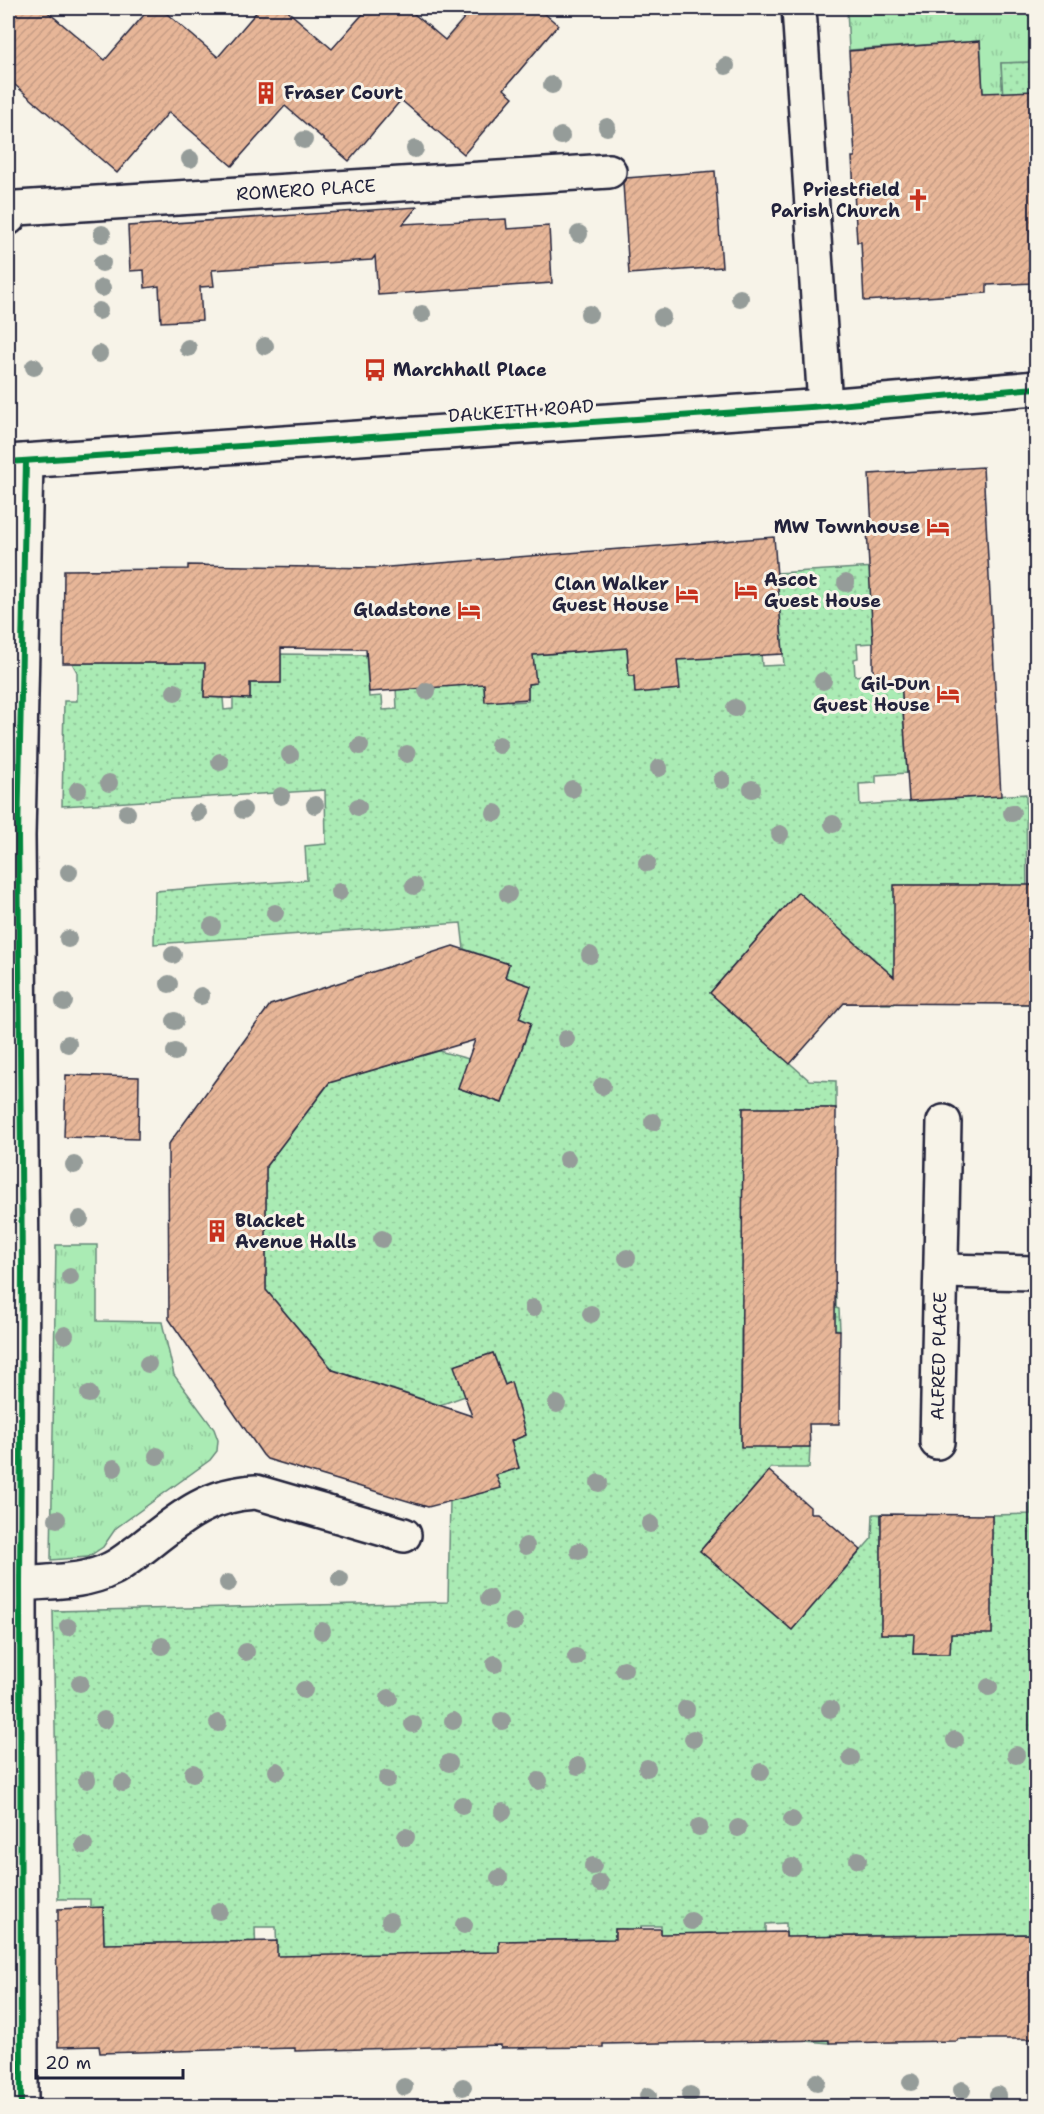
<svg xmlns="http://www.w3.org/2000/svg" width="1044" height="2114" font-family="'Shantell Sans',sans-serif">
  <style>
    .grass { fill: url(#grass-tufts); stroke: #668678; stroke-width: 1.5 }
    .garden { fill: url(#garden-dots); stroke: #668678; stroke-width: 1.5 }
    .building { fill: url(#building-hatch); stroke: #22223b; stroke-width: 1.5 }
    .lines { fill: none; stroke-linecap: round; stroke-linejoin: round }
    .minor-casing { stroke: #22223b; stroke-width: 38 }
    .major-casing { stroke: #22223b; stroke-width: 38 }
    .minor { stroke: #f7f3e8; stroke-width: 33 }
    .major { stroke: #f7f3e8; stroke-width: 33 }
    .cycleway-casing { stroke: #f7f3e8; stroke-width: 10 }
    .cycleway { stroke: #00873e; stroke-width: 6 }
    .tree { fill: #959c99 }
    .labels { text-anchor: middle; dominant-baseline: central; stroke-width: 6; stroke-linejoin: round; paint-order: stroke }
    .poi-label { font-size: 18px; font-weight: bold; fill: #22223b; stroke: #f7f3e8; text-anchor: end }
    .street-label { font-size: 18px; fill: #22223b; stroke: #f7f3e8 }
  </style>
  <defs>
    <pattern id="grass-tufts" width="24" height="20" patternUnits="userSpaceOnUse" patternTransform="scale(1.5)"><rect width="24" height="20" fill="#aaebb4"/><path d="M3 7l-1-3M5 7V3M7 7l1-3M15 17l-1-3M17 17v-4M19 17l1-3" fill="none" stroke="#92c99c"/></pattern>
    <pattern id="garden-dots" width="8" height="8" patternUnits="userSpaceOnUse" patternTransform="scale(1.5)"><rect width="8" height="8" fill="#aaebb4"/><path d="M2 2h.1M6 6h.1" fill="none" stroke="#92c99c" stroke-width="1.8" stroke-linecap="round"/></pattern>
    <pattern id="building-hatch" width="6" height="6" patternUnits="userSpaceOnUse" patternTransform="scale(1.5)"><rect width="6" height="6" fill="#e7b698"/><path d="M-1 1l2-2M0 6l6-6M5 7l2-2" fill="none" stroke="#c69c84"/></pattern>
  </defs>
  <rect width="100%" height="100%" fill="#f7f3e8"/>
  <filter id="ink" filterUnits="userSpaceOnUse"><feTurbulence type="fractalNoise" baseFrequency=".0167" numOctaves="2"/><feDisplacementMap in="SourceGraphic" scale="12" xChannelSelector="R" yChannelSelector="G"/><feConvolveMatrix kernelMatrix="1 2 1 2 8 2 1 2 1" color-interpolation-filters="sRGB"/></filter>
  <g filter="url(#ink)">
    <g class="grass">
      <path d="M847 8H1036V62L1001 63 1004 113H984L980 41 849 50Z"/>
      <path d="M56 1245H97V1321L162 1322 174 1375 214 1429 218 1440 217 1451 210 1460 116 1528 103 1547 88 1557 51 1560Z"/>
    </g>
    <g class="garden">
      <path d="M1036 62V91L1030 92 1034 158H1036V167L1007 168 1001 63Z"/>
      <path d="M892 566 873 643 857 644 858 658 854 659 855 676 873 674V681L901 679 907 773 876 775V783L859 784 860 805 1026 794 1028 1004H1004L1005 885H895L894 1004H881L880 964 798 893 710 993 809 1080 836 1081V1108H743V1294L836 1293V1308L839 1309 840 1330H741V1446L810 1447 809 1468H771L700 1551 792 1630 872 1538 873 1514H881V1634H914L913 1654H950L951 1634 992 1633V1515L1030 1514V1474L1036 1473V1934H988L989 2039H958L956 1935 829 1936V2043L807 2041V2035L787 1993 786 1923 766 1924V1941L713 1942 712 1933 679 1934 661 1942V1926H641V1991L626 1929H615V1941L601 1939 499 1941 501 2045 277 1956 276 1927H255L256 1957 184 1943H142V1973L104 1960 103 1908H90V1899H58L53 1611 448 1602 450 1501 500 1488 496 1475 519 1468 511 1441 526 1435 511 1383 505 1385 493 1353 455 1366 465 1396 440 1405 333 1370 266 1290V1166L330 1082 439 1051 469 1059 458 1088 502 1103 531 1024 519 1018 531 986 505 977 509 964 464 949 461 923 154 944 155 891 307 880 305 846 326 844 325 790 62 806 64 701H77V672L72 663H179L205 653 204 697 223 698 224 710 233 709V698H250V683H281V654L366 655 369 697 382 696 383 710 397 709 395 665 482 658 485 701 511 700V702L528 701V684L535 683 533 655 627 648 629 676H634L635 692 679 689 676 644 760 638 762 666 784 665 777 573Z"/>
    </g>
    <g class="building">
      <path d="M8 8H43L105 60 150 8H160L218 57 260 8H284L332 49 368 8H407L445 40 473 8H538L558 25 504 89 513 97 464 154 401 100 349 161 285 106 232 166 169 112 117 173 8 79Z"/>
      <path d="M980 41 983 93 1036 91V283L987 285V293L864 301 861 242H857L852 157H855L849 51Z"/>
      <path d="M715 171 722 267 629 274 623 183 626 178Z"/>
      <path d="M417 207 403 224 506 219 507 229 549 226 552 283 378 295 375 256 372 260 212 270 214 286 200 287 202 320 161 322 159 286 145 288 144 270 130 271 128 226Z"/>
      <path d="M983 467 1001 796 909 801 901 679 873 681V643L867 528H872L869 474Z"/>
      <path d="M774 537 783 654 677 660 680 689 635 693 634 676H629L627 648 533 655 536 683 528 684V699L485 702 484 684 369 692 366 649 281 648V683H250V699L204 697 205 663H63L64 570 188 569V565L376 568Z"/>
      <path d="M894 885H1036V1004L844 1003 790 1064 710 993 798 892 894 977Z"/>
      <path d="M453 946 509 964 505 977 531 986 519 1018 531 1023 502 1103 458 1088 475 1040 329 1083 266 1166V1290L333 1370 472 1416 454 1366 493 1353 505 1385 511 1382 526 1435 511 1441 519 1468 496 1475 501 1488 428 1507 267 1459 263 1455 169 1319 168 1145 270 1005Z"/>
      <path d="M66 1075 139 1077 138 1139 64 1137Z"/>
      <path d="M743 1108H836L835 1330H840L839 1424H809L810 1447H741Z"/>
      <path d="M769 1471 810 1507V1513H818L861 1550 792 1630 700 1551Z"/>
      <path d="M881 1514 992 1515V1634H951L950 1654H913L914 1634H881Z"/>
      <path d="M103 1907 104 1944 277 1941V1956L499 1952V1941L615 1939V1929H661V1934L786 1932V1937L1036 1934V2039H958L957 2041 892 2042 829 2043V2040L603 2044V2047L501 2048V2045L295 2051V2048L100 2053 99 2046 58 2047 56 1921H58V1909Z"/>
    </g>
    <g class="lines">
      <g class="minor-casing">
        <g id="minor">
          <path d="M799 8 825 406"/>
          <path id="s1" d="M8 218 17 208 609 171"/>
          <path d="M941 1271 1036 1273"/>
          <path id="s2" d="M937 1442 944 1122"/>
          <path d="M20 1584C50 1581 84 1583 111 1569 122 1564 132 1555 142 1548 179 1519 207 1494 256 1492L404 1535"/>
          <path d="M21 2106 20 1584 22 1270 18 836 26 461"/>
        </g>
      </g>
      <g class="major-casing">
        <path id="major" d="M8 462 825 406 1036 388"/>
      </g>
      <use href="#minor" class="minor"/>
      <use href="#major" class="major"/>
      <g class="cycleway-casing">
        <g id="cycleway">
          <path d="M8 462 825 406 1036 388"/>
          <path d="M21 2106 20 1584 22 1270 18 836 26 461"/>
        </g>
      </g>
      <use href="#cycleway" class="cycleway"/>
    </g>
    <g class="tree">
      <circle cx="726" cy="66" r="9"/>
      <circle cx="552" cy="85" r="9"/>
      <circle cx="607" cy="127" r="9"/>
      <circle cx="561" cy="136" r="9"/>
      <circle cx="304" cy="140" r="9"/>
      <circle cx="415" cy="149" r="9"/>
      <circle cx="190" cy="159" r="9"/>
      <circle cx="102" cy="234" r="9"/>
      <circle cx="579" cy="234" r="9"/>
      <circle cx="102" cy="263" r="9"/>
      <circle cx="102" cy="288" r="9"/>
      <circle cx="740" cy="298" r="9"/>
      <circle cx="99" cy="311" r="9"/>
      <circle cx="422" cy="314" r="9"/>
      <circle cx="589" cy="314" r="9"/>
      <circle cx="662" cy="317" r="9"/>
      <circle cx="265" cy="346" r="9"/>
      <circle cx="188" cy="348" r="9"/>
      <circle cx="99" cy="354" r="9"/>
      <circle cx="34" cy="367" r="9"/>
      <circle cx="846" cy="583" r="9"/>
      <circle cx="823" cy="681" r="9"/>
      <circle cx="427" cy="691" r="9"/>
      <circle cx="175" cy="692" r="9"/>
      <circle cx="735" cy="708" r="9"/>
      <circle cx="499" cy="745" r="9"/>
      <circle cx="360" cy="746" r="9"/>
      <circle cx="407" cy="754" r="9"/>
      <circle cx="290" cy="755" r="9"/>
      <circle cx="220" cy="762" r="9"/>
      <circle cx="659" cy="768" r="9"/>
      <circle cx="722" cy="780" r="9"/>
      <circle cx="109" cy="783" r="9"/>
      <circle cx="572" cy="789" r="9"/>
      <circle cx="752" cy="789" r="9"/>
      <circle cx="78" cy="790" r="9"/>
      <circle cx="281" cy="796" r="9"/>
      <circle cx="315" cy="805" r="9"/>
      <circle cx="358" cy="807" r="9"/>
      <circle cx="243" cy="810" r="9"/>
      <circle cx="127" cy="813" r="9"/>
      <circle cx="198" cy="813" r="9"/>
      <circle cx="495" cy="813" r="9"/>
      <circle cx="1012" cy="813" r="9"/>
      <circle cx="833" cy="824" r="9"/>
      <circle cx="780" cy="834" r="9"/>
      <circle cx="647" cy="863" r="9"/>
      <circle cx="69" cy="872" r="9"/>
      <circle cx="414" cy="886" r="9"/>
      <circle cx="339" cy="892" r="9"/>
      <circle cx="508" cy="894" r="9"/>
      <circle cx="275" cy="913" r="9"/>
      <circle cx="212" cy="926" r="9"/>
      <circle cx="68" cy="939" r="9"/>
      <circle cx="173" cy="955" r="9"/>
      <circle cx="590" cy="955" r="9"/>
      <circle cx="169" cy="984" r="9"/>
      <circle cx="201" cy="996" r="9"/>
      <circle cx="64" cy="1002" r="9"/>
      <circle cx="175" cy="1021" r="9"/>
      <circle cx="566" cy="1039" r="9"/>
      <circle cx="68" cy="1044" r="9"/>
      <circle cx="175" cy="1052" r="9"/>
      <circle cx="602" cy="1086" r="9"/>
      <circle cx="653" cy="1122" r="9"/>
      <circle cx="567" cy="1159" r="9"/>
      <circle cx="74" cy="1165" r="9"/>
      <circle cx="80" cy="1219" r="9"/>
      <circle cx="382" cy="1239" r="9"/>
      <circle cx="627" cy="1258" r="9"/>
      <circle cx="70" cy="1277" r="9"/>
      <circle cx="533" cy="1308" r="9"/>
      <circle cx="591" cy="1314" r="9"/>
      <circle cx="65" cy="1335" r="9"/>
      <circle cx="148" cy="1364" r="9"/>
      <circle cx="89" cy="1394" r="9"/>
      <circle cx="557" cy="1404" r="9"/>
      <circle cx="157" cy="1456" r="9"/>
      <circle cx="114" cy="1468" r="9"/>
      <circle cx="599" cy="1483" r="9"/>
      <circle cx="57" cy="1519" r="9"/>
      <circle cx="650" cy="1524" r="9"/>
      <circle cx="526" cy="1546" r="9"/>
      <circle cx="579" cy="1551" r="9"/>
      <circle cx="340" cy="1579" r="9"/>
      <circle cx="228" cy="1583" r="9"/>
      <circle cx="489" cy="1598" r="9"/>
      <circle cx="514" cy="1622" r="9"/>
      <circle cx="68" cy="1627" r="9"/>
      <circle cx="322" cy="1631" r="9"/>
      <circle cx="162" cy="1646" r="9"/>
      <circle cx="246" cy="1652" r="9"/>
      <circle cx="576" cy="1657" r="9"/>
      <circle cx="495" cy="1664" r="9"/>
      <circle cx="624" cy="1669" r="9"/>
      <circle cx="80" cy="1683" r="9"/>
      <circle cx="989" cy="1687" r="9"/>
      <circle cx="304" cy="1690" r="9"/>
      <circle cx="389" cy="1698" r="9"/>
      <circle cx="686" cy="1709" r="9"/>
      <circle cx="830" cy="1709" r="9"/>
      <circle cx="104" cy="1720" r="9"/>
      <circle cx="453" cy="1721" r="9"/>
      <circle cx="502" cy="1721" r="9"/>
      <circle cx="218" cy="1723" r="9"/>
      <circle cx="413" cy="1724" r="9"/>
      <circle cx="693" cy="1739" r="9"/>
      <circle cx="955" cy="1740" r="9"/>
      <circle cx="1016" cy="1755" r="9"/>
      <circle cx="851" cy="1758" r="9"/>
      <circle cx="449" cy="1763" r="9"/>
      <circle cx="578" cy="1766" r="9"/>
      <circle cx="647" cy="1768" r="9"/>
      <circle cx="277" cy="1771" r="9"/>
      <circle cx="761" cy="1772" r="9"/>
      <circle cx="193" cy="1773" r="9"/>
      <circle cx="387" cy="1779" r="9"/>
      <circle cx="87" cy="1780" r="9"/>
      <circle cx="539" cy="1781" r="9"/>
      <circle cx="123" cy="1783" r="9"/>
      <circle cx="462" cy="1805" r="9"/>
      <circle cx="503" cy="1812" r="9"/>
      <circle cx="792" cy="1820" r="9"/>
      <circle cx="699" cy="1827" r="9"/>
      <circle cx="738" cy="1828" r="9"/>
      <circle cx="406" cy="1837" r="9"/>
      <circle cx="84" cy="1845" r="9"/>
      <circle cx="858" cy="1860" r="9"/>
      <circle cx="593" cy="1866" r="9"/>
      <circle cx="792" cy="1867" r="9"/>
      <circle cx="499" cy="1878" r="9"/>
      <circle cx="600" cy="1883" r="9"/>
      <circle cx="219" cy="1911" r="9"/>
      <circle cx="390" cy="1921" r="9"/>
      <circle cx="691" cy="1921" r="9"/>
      <circle cx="464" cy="1925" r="9"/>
      <circle cx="817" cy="2082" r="9"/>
      <circle cx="911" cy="2082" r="9"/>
      <circle cx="404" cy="2087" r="9"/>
      <circle cx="463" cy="2087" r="9"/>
      <circle cx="962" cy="2090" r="9"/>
      <circle cx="690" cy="2095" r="9"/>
      <circle cx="998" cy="2095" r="9"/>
      <circle cx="648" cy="2096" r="9"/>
    </g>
  </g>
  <defs>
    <g id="building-bare" transform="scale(1.8)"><path d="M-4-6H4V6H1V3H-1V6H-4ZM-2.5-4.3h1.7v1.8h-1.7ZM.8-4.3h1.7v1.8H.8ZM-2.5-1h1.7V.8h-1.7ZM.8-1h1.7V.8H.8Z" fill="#c8321e" stroke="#f7f3e8" stroke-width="2.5" paint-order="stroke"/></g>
    <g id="church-bare" transform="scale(1.8)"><path d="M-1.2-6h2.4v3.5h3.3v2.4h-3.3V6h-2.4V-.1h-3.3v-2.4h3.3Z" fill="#c8321e" stroke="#f7f3e8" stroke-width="2.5" paint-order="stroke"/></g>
    <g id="bus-bare" transform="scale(1.8)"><path d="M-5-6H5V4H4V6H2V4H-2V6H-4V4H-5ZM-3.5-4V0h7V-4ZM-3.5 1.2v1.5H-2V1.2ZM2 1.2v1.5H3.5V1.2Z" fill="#c8321e" stroke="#f7f3e8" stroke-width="2.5" paint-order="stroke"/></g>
    <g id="hotel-bare" transform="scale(1.8)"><path d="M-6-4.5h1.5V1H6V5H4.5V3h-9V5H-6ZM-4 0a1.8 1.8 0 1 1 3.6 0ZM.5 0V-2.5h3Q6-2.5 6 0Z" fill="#c8321e" stroke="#f7f3e8" stroke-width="2.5" paint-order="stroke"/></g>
  </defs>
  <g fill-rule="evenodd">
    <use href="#building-bare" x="266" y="93"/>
    <use href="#church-bare" x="918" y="200"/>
    <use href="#bus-bare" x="375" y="370"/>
    <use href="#hotel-bare" x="938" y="527"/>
    <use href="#hotel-bare" x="746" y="590"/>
    <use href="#hotel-bare" x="687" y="594"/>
    <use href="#hotel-bare" x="469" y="610"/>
    <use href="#hotel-bare" x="948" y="694"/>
    <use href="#building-bare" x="217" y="1231"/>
  </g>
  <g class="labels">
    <g class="poi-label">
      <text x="284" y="93" text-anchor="start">Fraser Court</text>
      <text x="900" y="190">Priestfield<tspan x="900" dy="21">Parish Church</tspan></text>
      <text x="393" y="370" text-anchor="start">Marchhall Place</text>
      <text x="920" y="527">MW Townhouse</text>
      <text x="764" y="580" text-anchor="start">Ascot<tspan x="764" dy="21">Guest House</tspan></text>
      <text x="669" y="584">Clan Walker<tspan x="669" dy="21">Guest House</tspan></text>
      <text x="451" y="610">Gladstone</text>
      <text x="930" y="684">Gil-Dun<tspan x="930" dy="21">Guest House</tspan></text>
      <text x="235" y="1221" text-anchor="start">Blacket<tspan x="235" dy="21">Avenue Halls</tspan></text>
    </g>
    <g class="street-label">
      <text stroke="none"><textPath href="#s1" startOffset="303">ROMERO PLACE</textPath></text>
      <text transform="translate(521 411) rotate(-4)">DALKEITH ROAD</text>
      <text stroke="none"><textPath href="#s2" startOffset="86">ALFRED PLACE</textPath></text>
    </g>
  </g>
  <rect width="1044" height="2114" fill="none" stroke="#f7f3e8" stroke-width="30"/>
  <rect x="15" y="15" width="1014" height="2084" fill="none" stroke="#22223b" stroke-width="2" filter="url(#ink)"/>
  <path d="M36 2069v9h147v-9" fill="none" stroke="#22223b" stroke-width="3"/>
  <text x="45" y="2069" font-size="18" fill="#22223b" stroke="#f7f3e8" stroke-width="4.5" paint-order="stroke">20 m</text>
</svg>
